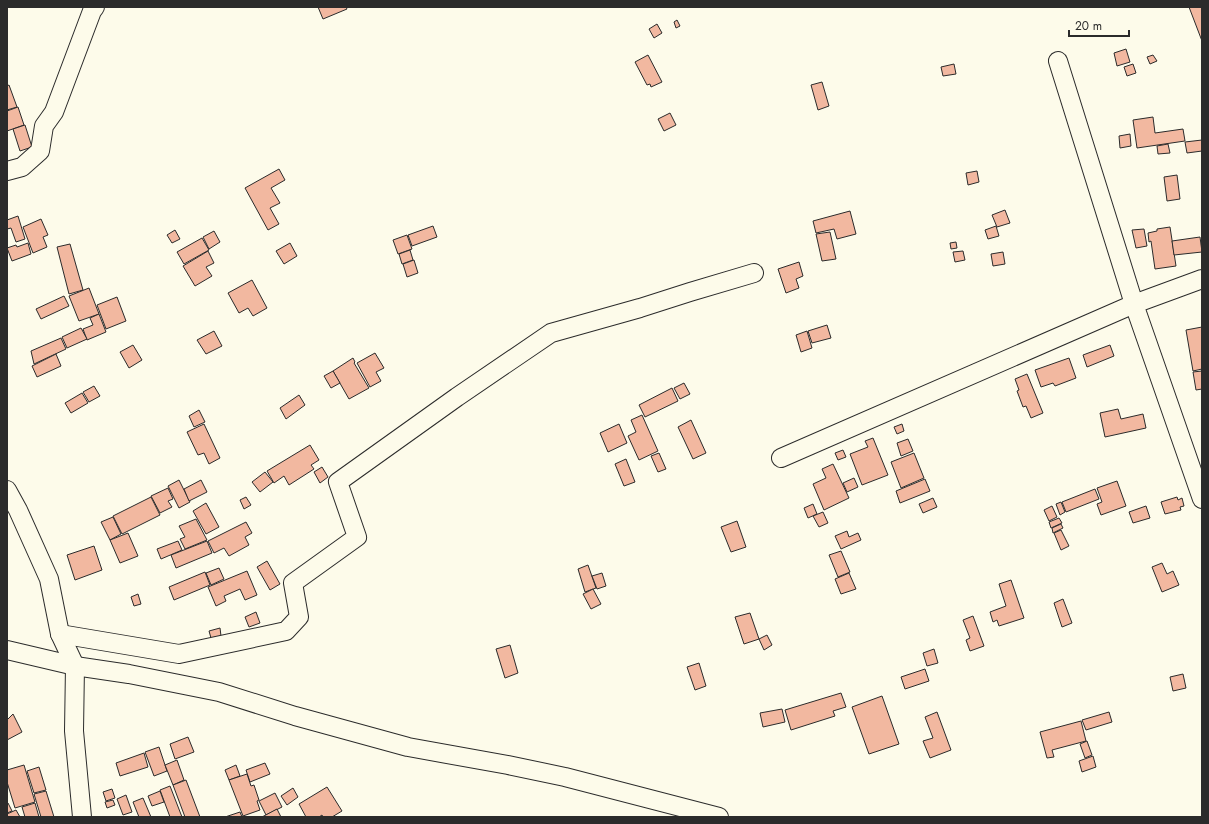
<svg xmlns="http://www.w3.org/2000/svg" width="1209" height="824" font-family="Jost,sans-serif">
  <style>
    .building { fill: #f2b8a0; stroke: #2b2b2b }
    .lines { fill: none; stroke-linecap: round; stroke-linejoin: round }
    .street-casing { stroke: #2b2b2b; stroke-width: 20 }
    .street { stroke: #fdfbea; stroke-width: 18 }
  </style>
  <rect width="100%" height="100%" fill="#fdfbea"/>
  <g class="building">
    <path d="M318 7H346L347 9 323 19Z"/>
    <path d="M1189 7H1202V41Z"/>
    <path d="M677 20 680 26 676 28 674 22Z"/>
    <path d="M657 24 662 33 654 38 649 29Z"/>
    <path d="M1126 49 1130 62 1117 66 1114 53Z"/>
    <path d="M648 55 662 82 651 87 650 84 647 85 635 62Z"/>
    <path d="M1153 55 1157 61 1150 64 1147 57Z"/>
    <path d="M954 64 956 74 943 76 941 67Z"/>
    <path d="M1133 64 1136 73 1127 76 1124 67Z"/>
    <path d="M822 82 829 106 818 110 811 85Z"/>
    <path d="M9 85 17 107 7 110V86Z"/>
    <path d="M18 107 24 125 7 131V111Z"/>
    <path d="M670 113 676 125 664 131 658 119Z"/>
    <path d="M1153 117 1155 133 1183 129 1185 141 1137 148 1133 120Z"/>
    <path d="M25 125 32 147 20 151 13 129Z"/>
    <path d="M1130 134 1131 146 1120 148 1119 136Z"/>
    <path d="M1202 140V151L1187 153 1185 142Z"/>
    <path d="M1168 144 1170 153 1158 154 1157 146Z"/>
    <path d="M279 169 285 180 271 188 280 203 270 208 279 224 268 230 245 188Z"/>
    <path d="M977 171 979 182 968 185 966 173Z"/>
    <path d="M1177 175 1180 199 1167 201 1164 177Z"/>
    <path d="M1005 210 1010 223 997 227 992 215Z"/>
    <path d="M850 211 856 234 837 239 834 229 816 233 813 221Z"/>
    <path d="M18 216 25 239 16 242 11 228 7 229V220Z"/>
    <path d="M41 219 48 235 43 237 47 247 33 253 23 227Z"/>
    <path d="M433 226 437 237 412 246 408 235Z"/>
    <path d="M996 226 999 236 988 239 985 230Z"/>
    <path d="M1170 227 1176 266 1155 269 1151 241 1149 242 1148 233 1157 231V229Z"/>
    <path d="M1144 229 1147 246 1136 248 1132 230Z"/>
    <path d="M175 230 180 239 172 243 167 235Z"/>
    <path d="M214 231 220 242 209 249 203 237Z"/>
    <path d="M830 232 836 259 822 261 816 234Z"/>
    <path d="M407 235 412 249 398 254 393 240Z"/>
    <path d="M1200 237 1202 252 1174 255 1172 241Z"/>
    <path d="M202 238 209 250 184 264 177 252Z"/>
    <path d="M956 242 957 248 951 249 950 243Z"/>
    <path d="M28 243 31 254 12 261 7 248 16 245 17 247Z"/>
    <path d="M290 243 297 256 284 264 276 251Z"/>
    <path d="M70 244 83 290 69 294 57 247Z"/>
    <path d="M410 250 413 260 402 264 399 254Z"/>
    <path d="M208 251 214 263 206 267 212 276 195 286 183 266Z"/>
    <path d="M963 251 965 260 955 262 953 252Z"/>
    <path d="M1003 252 1005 264 993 266 991 254Z"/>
    <path d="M414 260 418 273 407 277 403 264Z"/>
    <path d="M799 262 803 276 796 279 799 288 786 293 778 269Z"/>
    <path d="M252 280 267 308 253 316 248 308 239 313 228 293Z"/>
    <path d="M89 288 99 314 79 321 69 296Z"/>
    <path d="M64 296 69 306 41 319 36 309Z"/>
    <path d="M117 297 126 321 106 329 97 305Z"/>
    <path d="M99 314 106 332 87 340 83 329 93 325 90 318Z"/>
    <path d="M827 325 831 338 812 343 808 331Z"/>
    <path d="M1202 327V369L1193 371 1186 330Z"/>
    <path d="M81 328 87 339 67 348 62 337Z"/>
    <path d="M214 331 222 346 206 354 197 340Z"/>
    <path d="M807 331 812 348 801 352 796 335Z"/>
    <path d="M61 338 66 349 34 364 31 351Z"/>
    <path d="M133 345 142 360 129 368 120 352Z"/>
    <path d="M1110 345 1114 356 1087 367 1083 355Z"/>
    <path d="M375 353 384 368 376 372 381 381 370 387 357 363Z"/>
    <path d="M56 354 61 366 37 377 32 366Z"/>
    <path d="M353 358 355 362 354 363 369 388 349 399 333 371Z"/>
    <path d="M1069 358 1076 378 1055 386 1053 383 1041 387 1035 370Z"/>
    <path d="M333 371 340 383 331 388 324 376Z"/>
    <path d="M1202 371V389L1196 390 1193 372Z"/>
    <path d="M1027 374 1043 413 1031 418 1026 406 1023 407 1017 391 1019 390 1015 379Z"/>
    <path d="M684 383 690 394 680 399 674 388Z"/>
    <path d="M94 386 100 396 89 402 83 392Z"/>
    <path d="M672 388 678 401 645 417 639 405Z"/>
    <path d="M82 393 88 403 71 413 65 403Z"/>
    <path d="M299 395 305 405 286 419 280 408Z"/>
    <path d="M1118 409 1121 419 1143 414 1146 428 1105 437 1100 413Z"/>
    <path d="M199 410 205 422 194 427 189 416Z"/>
    <path d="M642 415 658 451 639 460 628 436 636 432 631 420Z"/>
    <path d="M691 420 706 453 693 459 678 427Z"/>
    <path d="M204 424 220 458 209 464 204 453 198 455 187 432Z"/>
    <path d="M619 424 627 443 608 452 600 433Z"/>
    <path d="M902 424 904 431 897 434 894 427Z"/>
    <path d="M873 438 888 475 862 485 850 454 868 447 865 441Z"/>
    <path d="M908 439 913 451 901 456 897 443Z"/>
    <path d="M310 445 319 460 311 465 314 469 289 485 284 476 274 483 267 471Z"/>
    <path d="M843 450 846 457 838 460 835 453Z"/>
    <path d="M659 453 666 469 658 472 651 456Z"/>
    <path d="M914 453 924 478 901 488 891 462Z"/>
    <path d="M626 459 635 482 624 486 615 464Z"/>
    <path d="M833 464 849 498 824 510 813 484 826 478 822 469Z"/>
    <path d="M322 467 328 477 320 483 314 472Z"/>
    <path d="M265 472 273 482 260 492 252 482Z"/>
    <path d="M854 478 858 487 847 492 843 483Z"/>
    <path d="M925 479 930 491 900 503 896 491Z"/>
    <path d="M179 480 190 502 179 508 168 486Z"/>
    <path d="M201 480 207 492 189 501 184 489Z"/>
    <path d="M1117 481 1126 506 1101 515 1097 504 1102 502 1097 488Z"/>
    <path d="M168 488 173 499 168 501 172 507 160 513 151 496Z"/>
    <path d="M1095 489 1099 499 1066 512 1062 502Z"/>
    <path d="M151 497 160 515 122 534 113 516Z"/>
    <path d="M246 497 251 505 244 509 240 500Z"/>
    <path d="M1177 497 1178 500 1182 498 1184 506 1180 507 1181 510 1165 514 1161 502Z"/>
    <path d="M933 498 937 507 923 513 919 504Z"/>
    <path d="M1061 502 1065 512 1060 515 1056 504Z"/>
    <path d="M206 503 219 527 206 534 193 511Z"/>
    <path d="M813 504 817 514 808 518 804 508Z"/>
    <path d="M1052 506 1057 517 1049 521 1044 510Z"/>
    <path d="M1146 506 1150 518 1133 523 1129 512Z"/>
    <path d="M823 512 828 523 819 527 813 516Z"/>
    <path d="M113 517 121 534 110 540 101 522Z"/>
    <path d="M1059 518 1062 523 1051 528 1049 522Z"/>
    <path d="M196 519 207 540 185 549 180 539 185 537 179 526Z"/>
    <path d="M737 521 746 547 731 552 721 527Z"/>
    <path d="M246 522 252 533 245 537 249 545 229 556 224 548 214 553 208 541Z"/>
    <path d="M1061 524 1063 528 1053 533 1052 528Z"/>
    <path d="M1061 530 1069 546 1061 550 1054 533Z"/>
    <path d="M847 531 849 537 858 533 861 540 841 549 835 536Z"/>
    <path d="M128 533 138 556 120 563 110 540Z"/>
    <path d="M178 541 182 550 161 559 157 549Z"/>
    <path d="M207 541 212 553 176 568 171 555Z"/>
    <path d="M94 546 102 570 75 580 67 555Z"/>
    <path d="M841 551 850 572 838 577 829 555Z"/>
    <path d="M267 561 280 584 270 590 257 567Z"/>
    <path d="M1162 563 1167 574 1173 571 1179 585 1162 592 1152 567Z"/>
    <path d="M588 565 596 588 585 592 578 569Z"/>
    <path d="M219 568 224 579 211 585 206 573Z"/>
    <path d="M247 571 257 595 245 600 240 589 224 596 226 601 216 606 208 587Z"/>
    <path d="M205 572 210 585 174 600 169 587Z"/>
    <path d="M602 573 606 586 597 589 592 576Z"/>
    <path d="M849 573 856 589 841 594 835 579Z"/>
    <path d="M1011 580 1024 618 999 626 997 620 993 622 990 612 1006 606 999 584Z"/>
    <path d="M593 589 601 604 591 609 583 594Z"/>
    <path d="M138 594 141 604 134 606 131 597Z"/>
    <path d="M1063 599 1072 623 1062 627 1054 603Z"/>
    <path d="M256 612 260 623 249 627 245 617Z"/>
    <path d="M750 613 759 639 744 644 735 617Z"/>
    <path d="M973 616 984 646 970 651 966 640 970 638 963 620Z"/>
    <path d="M220 628 221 636 211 638 209 631Z"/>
    <path d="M767 635 772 645 764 650 759 639Z"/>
    <path d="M510 645 518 673 505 678 496 649Z"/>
    <path d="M934 649 938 663 927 666 923 653Z"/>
    <path d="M699 663 706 686 695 690 687 667Z"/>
    <path d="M925 669 929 681 905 689 901 677Z"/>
    <path d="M1183 674 1186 688 1173 691 1170 677Z"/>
    <path d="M841 693 846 707 833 711 835 716 791 730 785 710Z"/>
    <path d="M882 696 899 744 869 754 852 707Z"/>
    <path d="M782 709 785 722 763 727 760 713Z"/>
    <path d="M937 712 951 750 930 758 923 741 933 738 925 717Z"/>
    <path d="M1109 712 1112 722 1086 730 1082 720Z"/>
    <path d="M13 714 22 732 7 740V720Z"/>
    <path d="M1081 721 1086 741 1052 750 1054 757 1047 758 1040 732Z"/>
    <path d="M188 737 194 752 175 759 170 744Z"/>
    <path d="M1087 741 1092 755 1085 758 1080 744Z"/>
    <path d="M159 747 167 771 154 776 145 752Z"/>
    <path d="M144 753 148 767 120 776 116 763Z"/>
    <path d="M1093 756 1096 767 1082 772 1079 761Z"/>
    <path d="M177 760 184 780 173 785 165 765Z"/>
    <path d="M265 763 270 774 250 782 246 770Z"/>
    <path d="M24 765 35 802 15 808 7 782V770Z"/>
    <path d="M236 765 240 776 229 780 225 770Z"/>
    <path d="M39 767 46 790 34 793 27 771Z"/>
    <path d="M247 774 251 786 254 785 259 800 257 801 260 810 243 816 229 780Z"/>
    <path d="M186 780 200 817H185L173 785Z"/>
    <path d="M170 786 182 817H170L160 790Z"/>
    <path d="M327 787 342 811 332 817H323L322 815 319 817H306L299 804Z"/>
    <path d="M293 788 298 797 287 805 281 796Z"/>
    <path d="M112 789 115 798 106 801 103 792Z"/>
    <path d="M46 791 54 817H41L34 794Z"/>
    <path d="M160 791 164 802 152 806 148 796Z"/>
    <path d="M275 793 282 807 266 815 259 801Z"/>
    <path d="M126 795 132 812 123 815 117 799Z"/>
    <path d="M143 798 151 817H139L133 802Z"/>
    <path d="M113 800 115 805 107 808 105 802Z"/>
    <path d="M8 803 12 811 7 813V804Z"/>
    <path d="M35 803 39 817H25L22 807Z"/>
    <path d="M277 809 281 817H262Z"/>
    <path d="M16 810 20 817H7V814Z"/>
    <path d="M240 812 242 817H225Z"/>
  </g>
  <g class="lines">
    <g class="street-casing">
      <g id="street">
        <path d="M7 171 22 167 40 151 44 126 54 112 92 11 95 7"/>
        <path d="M1202 279 1134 304 1202 499"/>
        <path d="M781 458 1134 304 1058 61"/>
        <path d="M7 490 18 510 49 579 60 634 75 666 74 731 82 817"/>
        <path d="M60 634 179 654 286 631 299 617 293 583 357 537 338 482 457 397 551 333 640 308 690 292 754 273"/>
        <path d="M7 650 75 666 129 674 219 692 295 716 408 747 508 765 565 777 719 817"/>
      </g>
    </g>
    <use href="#street" class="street"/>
  </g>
  <rect width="1209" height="824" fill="none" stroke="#2b2b2b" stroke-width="16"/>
  <path d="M1069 30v6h60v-6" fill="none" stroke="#2b2b2b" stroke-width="2"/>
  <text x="1075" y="30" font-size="12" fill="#2b2b2b" stroke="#fdfbea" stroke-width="3" paint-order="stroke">20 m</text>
</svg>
